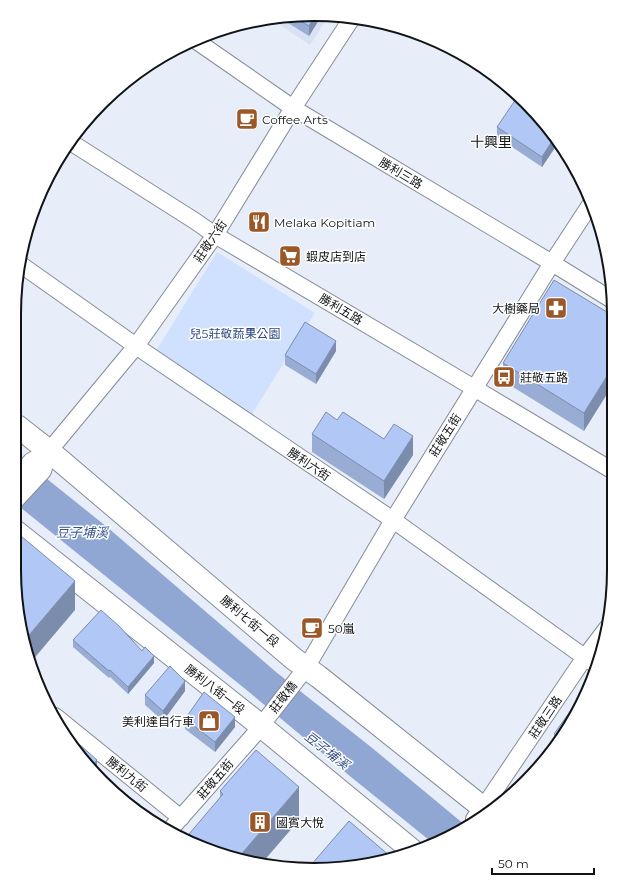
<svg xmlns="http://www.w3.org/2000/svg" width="628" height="884" font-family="Montserrat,'Noto Sans TC',sans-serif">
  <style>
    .built { fill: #d9e2f2 }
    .green { fill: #d0e0ff }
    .water { fill: #90a7d3 }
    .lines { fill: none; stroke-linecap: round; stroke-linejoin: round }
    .street-casing { stroke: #868b95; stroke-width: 18 }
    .secondary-casing { stroke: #868b95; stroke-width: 24 }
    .street { stroke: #fff; stroke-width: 16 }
    .secondary { stroke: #fff; stroke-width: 22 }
    .wall { fill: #98acd4 }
    .shaded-wall { fill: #7c8cac }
    .building { fill: #b1c8f6; stroke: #7c8cac }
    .labels { text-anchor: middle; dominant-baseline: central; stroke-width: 3; stroke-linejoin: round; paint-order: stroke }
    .poi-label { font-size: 12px; fill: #111316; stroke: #fff; text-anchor: start }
    .street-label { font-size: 12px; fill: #111316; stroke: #fff }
    .park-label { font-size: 12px; fill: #2c477f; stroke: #fff }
    .water-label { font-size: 13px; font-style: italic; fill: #37528b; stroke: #fff }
    .quarter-label { font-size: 14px; fill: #111316; stroke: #fff }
    .rim { fill: none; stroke: #111316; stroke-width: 2 }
  </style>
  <rect width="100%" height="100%" fill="#e8eef9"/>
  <path class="built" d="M329 15 310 45 274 21 277 16Z"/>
  <path class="green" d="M217 252 315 313 252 414 154 354Z"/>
  <path class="water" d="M16 454 107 527 276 672 371 747 465 825 434 844 351 777 249 692 15 503Z"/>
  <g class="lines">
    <g class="street-casing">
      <g id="street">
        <path d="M195 40 293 108 552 263 612 300"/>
        <path d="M72 143 195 221 215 235 474 388 613 471"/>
        <path d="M20 264 146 353 393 520 597 666"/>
        <path d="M16 479 31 461 49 451 136 346 215 235 293 108 352 18"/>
        <path d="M15 501 43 471 49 451"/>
        <path d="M55 716 181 818"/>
        <path d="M474 819 489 799 585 657 607 628"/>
        <path d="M169 831 253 736 306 668 393 520 552 263 590 205"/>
      </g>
    </g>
    <g class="secondary-casing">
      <g id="secondary">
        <path d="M17 426 49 451 294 659 319 677 487 811"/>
        <path d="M15 531 250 717 413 851"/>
      </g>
    </g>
    <use href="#street" class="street"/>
    <use href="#secondary" class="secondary"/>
  </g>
  <g class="wall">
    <path d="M322 15 309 36 288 23V16Z"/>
    <path d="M497 127 558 143 542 167 497 137Z"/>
    <path d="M612 315 584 431 503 381V363Z"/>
    <path d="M336 351 316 384 285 365V355Z"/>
    <path d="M337 420 384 439 413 455 384 499 312 452V434Z"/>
    <path d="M73 640 142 651 154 663 128 694 110 677 109 678 103 673 73 647Z"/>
    <path d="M185 691 163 721 145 705V695Z"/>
    <path d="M583 703 554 749V734Z"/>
    <path d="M185 719 235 727 215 752 185 729Z"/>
    <path d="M220 791 299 820 261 864H256L220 797Z"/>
  </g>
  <g class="shaded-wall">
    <path d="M315 15H322L309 36V26Z"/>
    <path d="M554 138 558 143 542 167V157Z"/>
    <path d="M336 341V351L316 384V374Z"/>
    <path d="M612 368V386L584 431V413Z"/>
    <path d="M413 436V455L384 499V481Z"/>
    <path d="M75 581V610L31 662 24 648V641Z"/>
    <path d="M154 656V663L128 694V687Z"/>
    <path d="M185 681V691L163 721V711Z"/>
    <path d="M235 717V727L215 752V742Z"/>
    <path d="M97 760V770L95 772 91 767Z"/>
    <path d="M299 787V820L261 864H256L238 858Z"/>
  </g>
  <g class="building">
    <path d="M315 15 309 26 292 16Z"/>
    <path d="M518 96 540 116 554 138 542 157 497 127Z"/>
    <path d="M554 280 612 315V368L584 413 503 363Z"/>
    <path d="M305 322 336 341 316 374 285 355Z"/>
    <path d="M326 412 337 420 343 412 384 439 394 424 413 436 384 481 312 434Z"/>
    <path d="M15 531 75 581 24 641 14 570Z"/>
    <path d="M101 610 119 626 142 651 145 647 154 656 128 687 110 670 109 671 103 666 73 640Z"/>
    <path d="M170 666 185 681 163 711 145 695Z"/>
    <path d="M591 682 583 703 561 738 554 734Z"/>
    <path d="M204 692 235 717 215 742 185 719Z"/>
    <path d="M61 728 97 760 91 767 64 736Z"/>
    <path d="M256 750 299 787 238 858 184 840 223 794 220 791Z"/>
    <path d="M349 821 391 857 353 867 312 866 311 865Z"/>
  </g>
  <defs>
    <g id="cafe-square" transform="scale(1.15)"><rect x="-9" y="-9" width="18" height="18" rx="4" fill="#9a5727" stroke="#fff"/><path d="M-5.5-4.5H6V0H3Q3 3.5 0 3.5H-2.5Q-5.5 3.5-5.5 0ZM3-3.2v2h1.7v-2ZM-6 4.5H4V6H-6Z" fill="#fff"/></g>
    <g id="restaurant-square" transform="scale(1.15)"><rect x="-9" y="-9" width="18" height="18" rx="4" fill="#9a5727" stroke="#fff"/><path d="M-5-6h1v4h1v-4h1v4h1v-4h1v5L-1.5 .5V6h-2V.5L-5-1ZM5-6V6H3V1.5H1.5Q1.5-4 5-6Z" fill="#fff"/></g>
    <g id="supermarket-square" transform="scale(1.15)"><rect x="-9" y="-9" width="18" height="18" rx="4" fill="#9a5727" stroke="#fff"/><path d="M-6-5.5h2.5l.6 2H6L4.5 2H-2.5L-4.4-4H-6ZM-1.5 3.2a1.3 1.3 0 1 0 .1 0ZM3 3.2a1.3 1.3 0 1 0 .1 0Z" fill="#fff"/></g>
    <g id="pharmacy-square" transform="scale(1.15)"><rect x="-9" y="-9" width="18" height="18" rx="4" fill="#9a5727" stroke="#fff"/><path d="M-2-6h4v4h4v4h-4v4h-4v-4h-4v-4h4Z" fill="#fff"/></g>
    <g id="bus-square" transform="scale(1.15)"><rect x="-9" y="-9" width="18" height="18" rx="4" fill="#9a5727" stroke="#fff"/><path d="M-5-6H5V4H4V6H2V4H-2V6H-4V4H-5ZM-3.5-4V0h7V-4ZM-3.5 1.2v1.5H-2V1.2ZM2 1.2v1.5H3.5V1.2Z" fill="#fff"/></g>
    <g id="shop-square" transform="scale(1.15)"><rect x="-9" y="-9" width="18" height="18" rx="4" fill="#9a5727" stroke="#fff"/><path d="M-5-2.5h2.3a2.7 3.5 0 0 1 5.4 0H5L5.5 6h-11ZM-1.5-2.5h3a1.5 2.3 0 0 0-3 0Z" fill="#fff"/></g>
    <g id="building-square" transform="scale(1.15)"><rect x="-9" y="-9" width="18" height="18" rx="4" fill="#9a5727" stroke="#fff"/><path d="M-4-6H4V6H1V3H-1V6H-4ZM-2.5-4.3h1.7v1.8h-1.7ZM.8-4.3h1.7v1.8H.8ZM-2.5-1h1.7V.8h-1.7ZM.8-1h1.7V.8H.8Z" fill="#fff"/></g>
  </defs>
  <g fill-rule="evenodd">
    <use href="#cafe-square" x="247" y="119"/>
    <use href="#restaurant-square" x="259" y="222"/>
    <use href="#supermarket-square" x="290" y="256"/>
    <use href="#pharmacy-square" x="556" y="308"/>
    <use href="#bus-square" x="504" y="377"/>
    <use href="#cafe-square" x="312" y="628"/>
    <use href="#shop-square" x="209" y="721"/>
    <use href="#building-square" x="260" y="822"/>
  </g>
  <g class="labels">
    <g class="poi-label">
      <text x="262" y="119">Coffee Arts</text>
      <text x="274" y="222">Melaka Kopitiam</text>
      <text x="306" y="256">蝦皮店到店</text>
      <text x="540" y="308" text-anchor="end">大樹藥局</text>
      <text x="520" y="377">莊敬五路</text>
      <text x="328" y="628">50嵐</text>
      <text x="194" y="721" text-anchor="end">美利達自行車</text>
      <text x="276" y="822">國賓大悅</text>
    </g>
    <g class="street-label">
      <text transform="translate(401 173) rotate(31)">勝利三路</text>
      <text transform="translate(210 241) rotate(-56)">莊敬六街</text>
      <text transform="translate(341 309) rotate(31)">勝利五路</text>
      <text transform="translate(445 435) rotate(-58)">莊敬五街</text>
      <text transform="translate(309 464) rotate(34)">勝利六街</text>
      <text transform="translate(250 621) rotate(40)">勝利七街一段</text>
      <text transform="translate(215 689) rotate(38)">勝利八街一段</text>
      <text transform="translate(283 697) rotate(-52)">莊敬橋</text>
      <text transform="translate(545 717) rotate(-56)">莊敬三路</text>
      <text transform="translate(127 774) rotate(39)">勝利九街</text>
      <text transform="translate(215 779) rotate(-49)">莊敬五街</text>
    </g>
    <g class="park-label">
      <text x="235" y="333">兒5莊敬蔬果公園</text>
    </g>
    <g class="water-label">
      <text x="82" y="532">豆子埔溪</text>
      <text transform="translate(327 750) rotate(38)">豆子埔溪</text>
    </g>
    <g class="quarter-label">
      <text x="491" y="142">十興里</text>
    </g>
  </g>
  <path d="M0 0H628V884H0ZM314 21H314A293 293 0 0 1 607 314V570A293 293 0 0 1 314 863H314A293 293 0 0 1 21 570V314A293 293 0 0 1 314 21Z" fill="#fff" fill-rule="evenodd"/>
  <path class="rim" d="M314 21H314A293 293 0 0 1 607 314V570A293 293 0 0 1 314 863H314A293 293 0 0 1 21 570V314A293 293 0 0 1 314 21Z"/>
  <path d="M492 868v6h102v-6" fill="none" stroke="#111316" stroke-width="2"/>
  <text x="498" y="868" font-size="12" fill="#111316" stroke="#ffffff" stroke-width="3" paint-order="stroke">50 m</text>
</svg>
